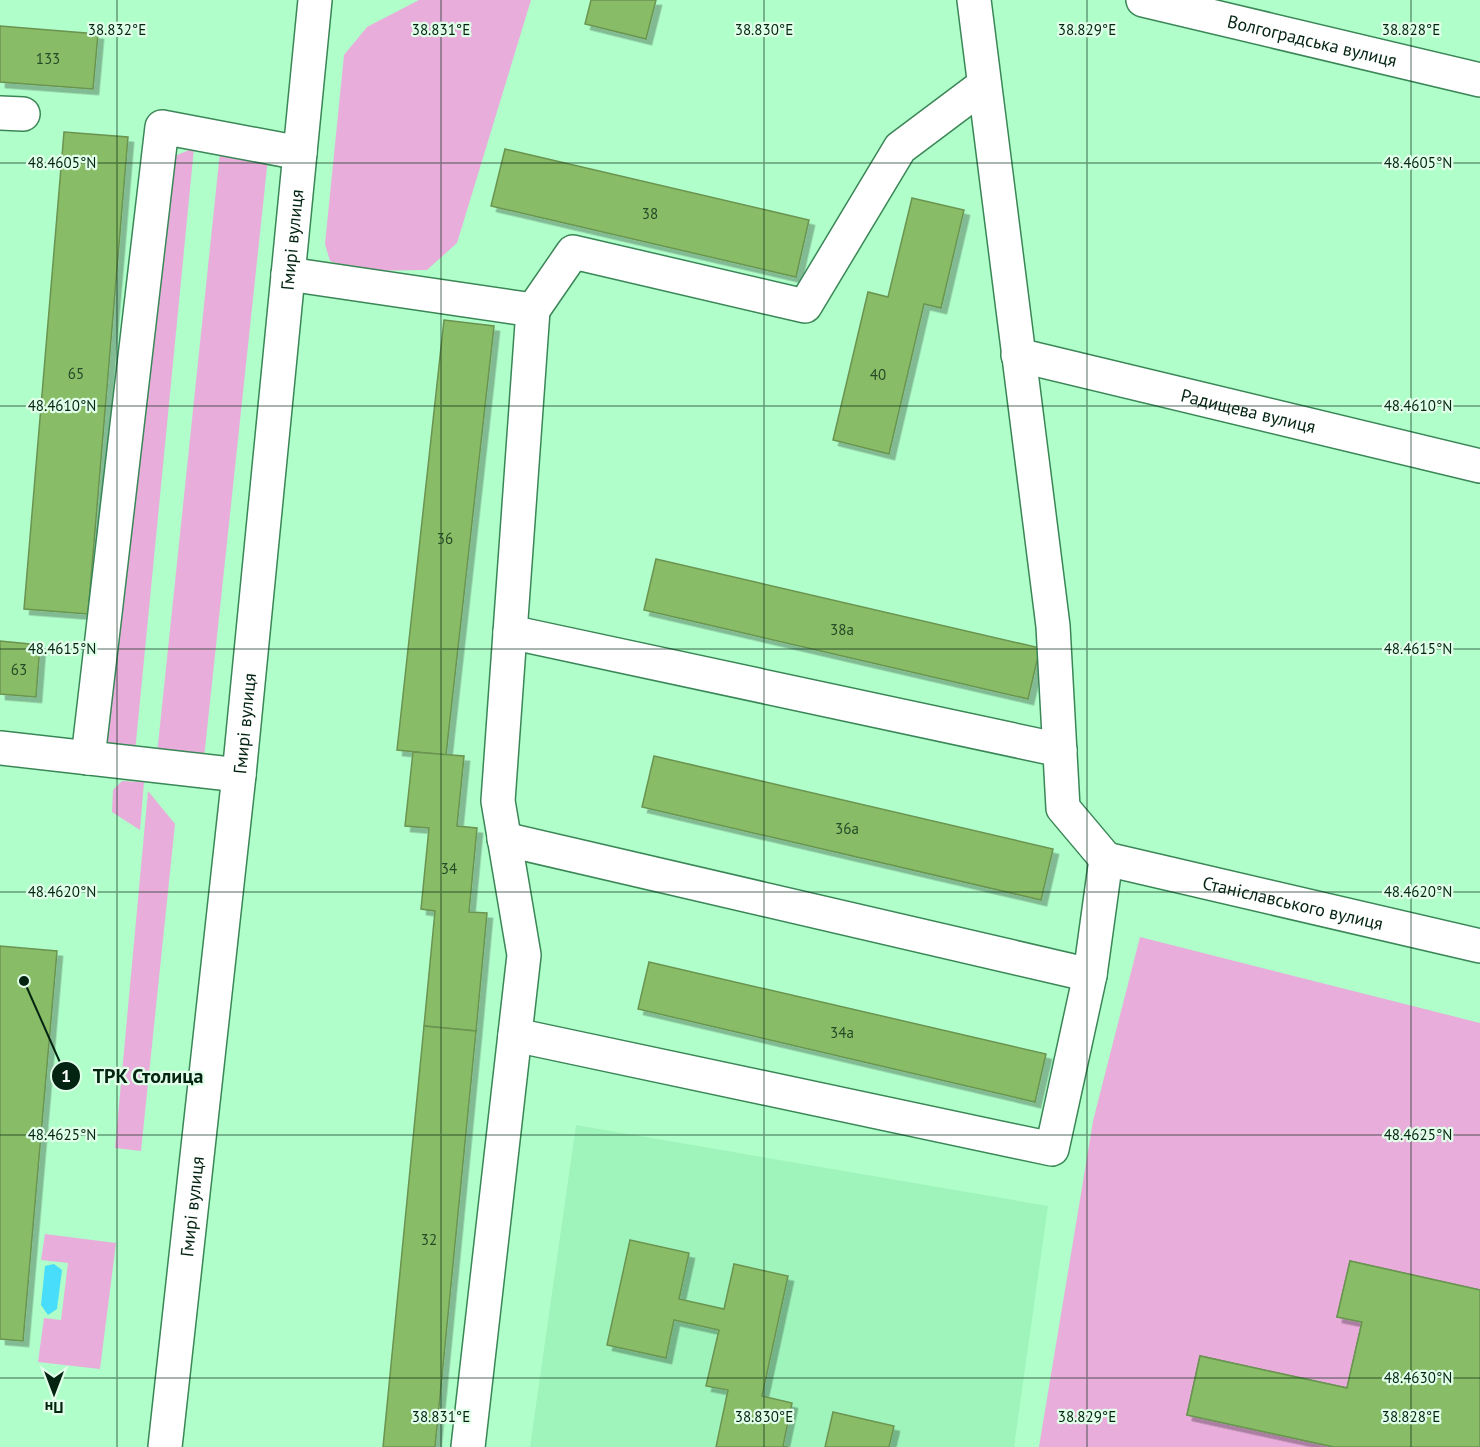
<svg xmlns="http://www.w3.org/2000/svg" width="1480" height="1447" font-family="'PT Sans',sans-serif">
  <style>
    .built { fill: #9ff4bb }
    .green { fill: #e8addb }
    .water { fill: #48ddfa }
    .building { fill: #88bc66; stroke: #6b9451; stroke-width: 1.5; filter: url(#shadow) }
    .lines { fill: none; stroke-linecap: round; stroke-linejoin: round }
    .minor-casing { stroke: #3a8657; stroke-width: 36 }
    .minor { stroke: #fff; stroke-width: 33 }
    .ticks { fill: none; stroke: #042412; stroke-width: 1.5; stroke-opacity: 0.45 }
    .labels { text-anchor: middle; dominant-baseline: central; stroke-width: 4.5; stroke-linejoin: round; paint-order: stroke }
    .number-label { font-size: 15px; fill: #254a27 }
    .street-label { font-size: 18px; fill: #042412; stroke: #e1ffe9 }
    .ticks-label { font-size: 15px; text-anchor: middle; fill: #042412; stroke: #e1ffe9; stroke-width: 4.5; stroke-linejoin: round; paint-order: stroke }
    .leader { fill: none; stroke: #042412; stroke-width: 2 }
    .callout-dot { fill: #042412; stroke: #e1ffe9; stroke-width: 2 }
    .mark-label { font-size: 18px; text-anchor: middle; font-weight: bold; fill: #fff }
    .callout-label { font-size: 20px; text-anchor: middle; font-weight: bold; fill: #042412; stroke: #e1ffe9; stroke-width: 4.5; stroke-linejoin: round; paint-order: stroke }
  </style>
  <defs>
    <filter id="shadow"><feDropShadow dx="5.5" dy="5.5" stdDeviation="0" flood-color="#0004"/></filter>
  </defs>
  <rect width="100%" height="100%" fill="#b0fec9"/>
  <path class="built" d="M576 1125 1048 1206 1014 1447H530Z"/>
  <g class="green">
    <path d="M419 0H531L457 243 427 270 357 271 330 261 325 244 344 55 367 27Z"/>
    <path d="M194 148 135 752 97 747 172 157Z"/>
    <path d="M220 152 268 158 204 758 157 754Z"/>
    <path d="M122 781 144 782 140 830 112 812 113 790Z"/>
    <path d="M148 791 175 824 141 1151 115 1148Z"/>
    <path d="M1140 937 1480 1023V1447H1039L1093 1121Z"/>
    <path d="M45 1234 116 1243 100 1369 38 1362 44 1318 61 1320 68 1263 41 1260Z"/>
  </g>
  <path class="water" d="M54 1264 62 1270 57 1309 48 1315 41 1305 45 1266Z"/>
  <g class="building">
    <path d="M591 0H656L646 39 585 24Z"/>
    <path d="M0 26 98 34 93 89 0 82Z"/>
    <path d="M64 132 128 137 88 614 24 609Z"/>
    <path d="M505 149 809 220 796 277 491 206Z"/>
    <path d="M912 198 964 210 941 308 924 304 889 454 833 440 868 292 888 297Z"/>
    <path d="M444 320 494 326 446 755 397 750Z"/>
    <path d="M656 559 1040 648 1028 699 644 610Z"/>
    <path d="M0 641 40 645 36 697 0 694Z"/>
    <path d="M413 752 464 756 457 826 477 828 469 912 487 913 476 1031 424 1026 435 911 421 909 429 828 405 826Z"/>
    <path d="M654 756 1053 849 1041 900 642 807Z"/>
    <path d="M0 946 57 951 23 1341 0 1339Z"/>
    <path d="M649 962 1046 1054 1035 1102 638 1009Z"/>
    <path d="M424 1026 476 1031 435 1447H383Z"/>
    <path d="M630 1240 689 1253 679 1299 724 1309 734 1264 788 1276 762 1396 792 1403 783 1446 788 1447H716L728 1390 706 1386 719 1330 674 1320 666 1358 607 1345Z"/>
    <path d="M1350 1261 1480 1290V1351L1408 1336 1391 1420 1480 1438V1447H1334L1187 1415 1200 1356 1347 1388 1362 1322 1337 1317Z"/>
    <path d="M1350 1261 1480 1290V1447H1334L1187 1415 1200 1356 1347 1388 1362 1322 1337 1317Z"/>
    <path d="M833 1412 894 1426 889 1447H825Z"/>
  </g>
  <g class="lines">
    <g class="minor-casing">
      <g id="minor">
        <path id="s1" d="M1143 0 1480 80"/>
        <path d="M0 113 23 114"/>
        <path d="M288 274 533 310 498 801 524 955 468 1447"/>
        <path d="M533 310 573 252 805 306 900 148 984 85"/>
        <path id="s2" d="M1018 355 1480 466"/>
        <path d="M510 632 1060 750"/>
        <path d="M0 748 239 775"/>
        <path d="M88 758 162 127 300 153"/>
        <path d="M504 839 1090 975"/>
        <path id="s3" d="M1106 859 1480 946"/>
        <path d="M515 1035 1052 1149 1090 975 1106 859 1063 808 1053 626 974 0"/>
        <path id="s4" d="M165 1447 239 775 315 0"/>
      </g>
    </g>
    <use href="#minor" class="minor"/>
  </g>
  <path class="ticks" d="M117 0V1447M441 0V1447M764 0V1447M1087 0V1447M1411 0V1447M0 163H1480M0 406H1480M0 649H1480M0 892H1480M0 1135H1480M0 1378H1480"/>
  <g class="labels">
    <g class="number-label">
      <text x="48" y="58">133</text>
      <text x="650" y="213">38</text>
      <text x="76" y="373">65</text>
      <text x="878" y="374">40</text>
      <text x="445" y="538">36</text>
      <text x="842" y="629">38а</text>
      <text x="19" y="669">63</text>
      <text x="847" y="828">36а</text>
      <text x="449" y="868">34</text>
      <text x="842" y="1032">34а</text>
      <text x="429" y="1239">32</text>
    </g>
    <g class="street-label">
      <text stroke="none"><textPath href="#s1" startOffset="174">Волгоградська вулиця</textPath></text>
      <text stroke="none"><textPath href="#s4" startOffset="1214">Гмирі вулиця</textPath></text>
      <text stroke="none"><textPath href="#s2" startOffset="237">Радищева вулиця</textPath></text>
      <text stroke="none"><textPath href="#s4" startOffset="728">Гмирі вулиця</textPath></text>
      <text stroke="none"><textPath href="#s3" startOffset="192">Станіславського вулиця</textPath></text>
      <text stroke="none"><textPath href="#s4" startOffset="242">Гмирі вулиця</textPath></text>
    </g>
  </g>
  <g class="ticks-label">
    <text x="117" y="35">38.832°E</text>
    <text x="441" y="35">38.831°E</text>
    <text x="764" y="35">38.830°E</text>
    <text x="1087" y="35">38.829°E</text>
    <text x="1411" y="35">38.828°E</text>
    <text x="1418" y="168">48.4605°N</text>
    <text x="62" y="168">48.4605°N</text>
    <text x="1418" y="411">48.4610°N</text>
    <text x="62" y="411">48.4610°N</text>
    <text x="1418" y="654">48.4615°N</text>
    <text x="62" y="654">48.4615°N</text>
    <text x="1418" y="897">48.4620°N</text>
    <text x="62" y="897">48.4620°N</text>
    <text x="1418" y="1140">48.4625°N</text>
    <text x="62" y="1140">48.4625°N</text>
    <text x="1418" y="1383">48.4630°N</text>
    <text x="441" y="1422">38.831°E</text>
    <text x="764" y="1422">38.830°E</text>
    <text x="1087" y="1422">38.829°E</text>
    <text x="1411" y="1422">38.828°E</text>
  </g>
  <path class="leader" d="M24 981L66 1076"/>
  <g class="callout-dot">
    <circle cx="24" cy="981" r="6"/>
    <circle cx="66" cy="1076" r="15"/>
  </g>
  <g class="mark-label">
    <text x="66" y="1082">1</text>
  </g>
  <g class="callout-label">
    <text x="148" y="1083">ТРК Столица</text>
  </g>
  <g transform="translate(54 1393) rotate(180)" stroke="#e1ffe9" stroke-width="4.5" paint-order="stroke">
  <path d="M0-4.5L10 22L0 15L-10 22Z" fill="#042412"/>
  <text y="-9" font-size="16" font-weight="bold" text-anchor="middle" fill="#042412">Пн</text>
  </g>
</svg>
